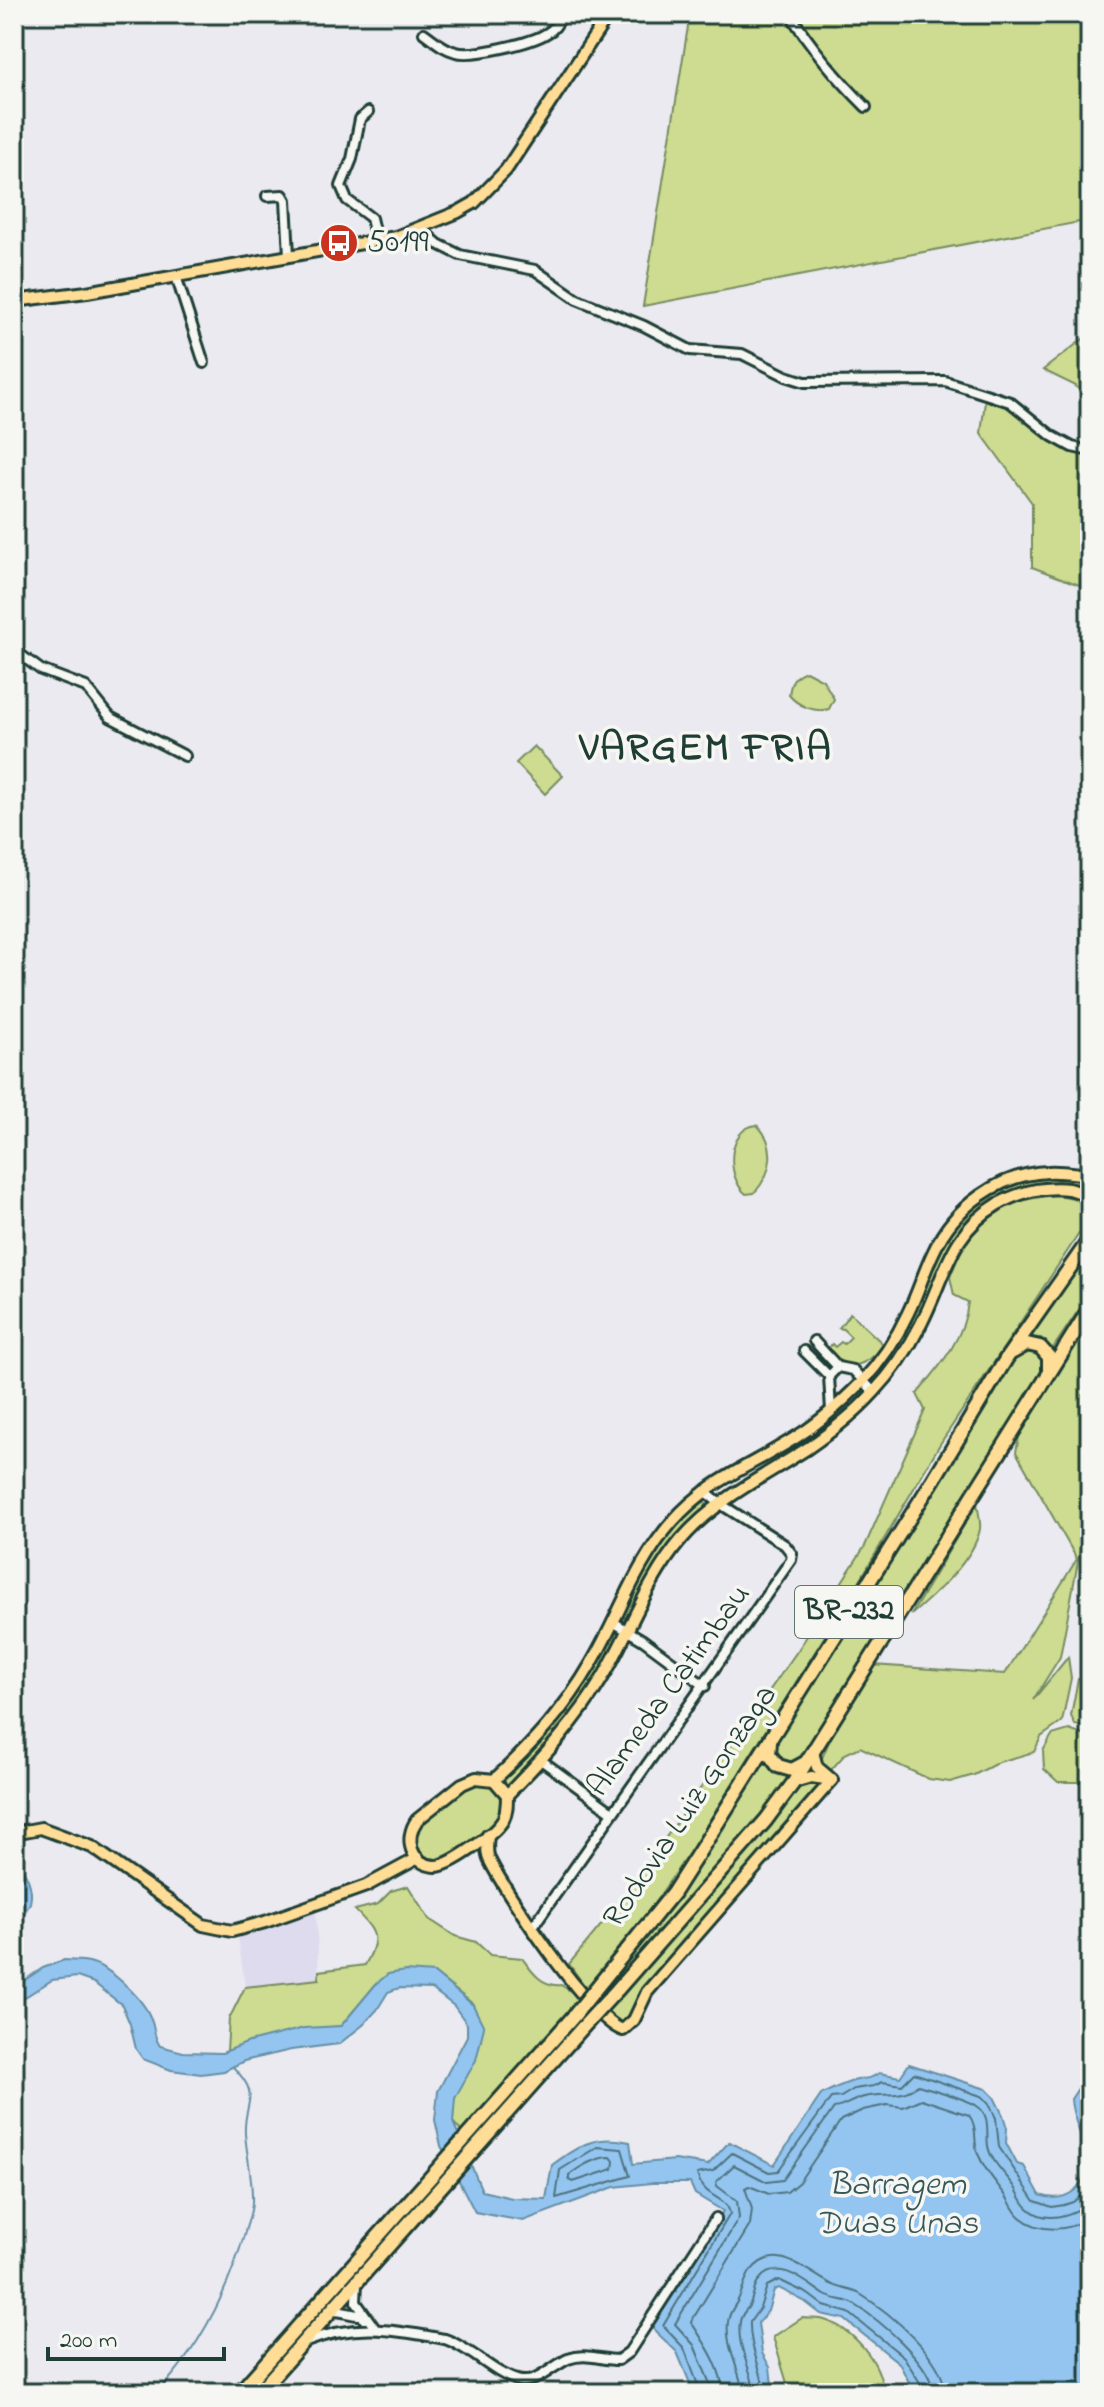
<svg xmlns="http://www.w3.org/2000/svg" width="1104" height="2407" font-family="'Indie Flower',sans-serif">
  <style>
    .built { fill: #dedbee }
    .green { fill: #cddc90; stroke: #768c62; stroke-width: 2 }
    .water { fill: #94c5f0; stroke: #658fa5; stroke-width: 2 }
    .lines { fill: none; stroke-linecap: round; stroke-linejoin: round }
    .shore { stroke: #4e737f; stroke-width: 2 }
    .stream { stroke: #658fa5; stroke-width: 2 }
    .minor-casing { stroke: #1f3d34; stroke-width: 14 }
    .major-casing { stroke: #1f3d34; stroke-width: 16 }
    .highway-casing { stroke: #1f3d34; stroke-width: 18 }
    .minor { stroke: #f6f6f2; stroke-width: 8 }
    .major { stroke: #ffdd96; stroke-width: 10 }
    .highway { stroke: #ffdd96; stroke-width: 12 }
    .highway-bridge-casing { stroke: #1f3d34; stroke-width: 18; stroke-linecap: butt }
    .highway-bridge { stroke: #ffdd96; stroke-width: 12 }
    .labels { text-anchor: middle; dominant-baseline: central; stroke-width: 7; stroke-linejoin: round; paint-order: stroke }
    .shield { fill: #f6f6f2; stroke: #60746d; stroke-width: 2 }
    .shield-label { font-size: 30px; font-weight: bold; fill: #1f3d34 }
    .poi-label { font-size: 32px; fill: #1f3d34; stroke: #f6f6f2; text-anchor: start }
    .street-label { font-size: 32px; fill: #1f3d34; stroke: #f6f6f2 }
    .water-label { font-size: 34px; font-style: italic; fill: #36585a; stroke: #f6f6f2 }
    .district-label { font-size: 40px; font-weight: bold; letter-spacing: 2px; fill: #1f3d34; stroke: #f6f6f2 }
  </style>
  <rect width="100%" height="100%" fill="#ebeaf0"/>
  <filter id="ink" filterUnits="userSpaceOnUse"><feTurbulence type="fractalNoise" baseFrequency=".0125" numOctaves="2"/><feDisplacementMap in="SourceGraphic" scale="16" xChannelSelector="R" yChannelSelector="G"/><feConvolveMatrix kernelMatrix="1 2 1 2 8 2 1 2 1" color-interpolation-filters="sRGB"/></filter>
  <g filter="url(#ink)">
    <path class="built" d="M316 1911 319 1978 245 1987 238 1937Z"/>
    <g class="green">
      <path d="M690 14H1090V220L643 306Z"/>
      <path d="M1090 326V406L1076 386 1043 370 1087 336Z"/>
      <path d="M986 393 1017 408 1047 432 1090 451V589L1032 567V503L981 433Z"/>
      <path d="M806 671 823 680 834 699 829 709C815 713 798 706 789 695 791 681 793 676 806 671Z"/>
      <path d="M534 746 563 776 545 794 516 763Z"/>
      <path d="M757 1125C777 1145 773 1173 754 1193L746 1194C726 1178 726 1128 757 1125Z"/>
      <path d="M1028 1176H1090V1195C1070 1182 1048 1181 1025 1187 952 1205 940 1277 909 1336L905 1335 902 1331C931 1263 948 1197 1028 1176Z"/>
      <path d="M1053 1195C1072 1196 1086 1199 1088 1220L940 1444 863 1575 691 1850 644 1918 587 1989 569 1964 621 1901 798 1650 865 1546 925 1410 917 1394C939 1367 965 1338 968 1302L954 1295 950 1277 965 1241 976 1228 988 1216 1011 1202Z"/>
      <path d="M1090 1242V1293L1051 1351 1041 1338 1023 1337Z"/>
      <path d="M850 1313 884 1345C870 1365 839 1378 828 1348L832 1344 835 1347 841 1342 844 1344 851 1337 843 1329 839 1328Z"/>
      <path d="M1090 1323V1498L1060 1657 1033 1700 1068 1657 1071 1678 1062 1722 1041 1737 1034 1752 999 1762 974 1775 950 1782 929 1779 860 1747 845 1754 831 1770H822L819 1765 831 1737 868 1672 797 1768 775 1762 774 1733 1012 1355 1032 1348C1041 1355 1044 1360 1041 1371L873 1665 1005 1674 1077 1559 1016 1452 1019 1437Z"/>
      <path d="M700 1499 707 1505C669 1544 652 1572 629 1621L622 1616V1611L637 1580 664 1538Z"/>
      <path d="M977 1503C978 1510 981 1522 980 1529 974 1560 934 1595 911 1615Z"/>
      <path d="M614 1630 623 1635 573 1717 506 1792 497 1782 542 1741 567 1708Z"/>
      <path d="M1090 1678V1729L1075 1725 1071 1716 1078 1679Z"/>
      <path d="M1069 1730 1083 1735 1090 1742V1774L1079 1782H1058L1044 1769 1043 1751 1052 1735Z"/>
      <path d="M765 1758 779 1775H796L763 1819 610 1994 599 1988 703 1853Z"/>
      <path d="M480 1778 488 1781 505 1796 498 1821 447 1860C422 1869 417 1851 412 1830L463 1786Z"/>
      <path d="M812 1781 819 1784 821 1788 653 1982 635 2003 624 2024 616 2025 603 2010 725 1875 798 1788Z"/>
      <path d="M408 1886 429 1919 455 1936 476 1942 490 1955 522 1958C532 1972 542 1987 561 1985L581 1998 464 2135 453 2122 454 2101 460 2085 476 2060 473 2004 434 1973 376 1984 341 2026 289 2032 227 2051 229 2019 245 1987 319 1979V1971L365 1965C381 1937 376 1932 355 1910L378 1904 391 1891Z"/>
      <path d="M802 2318C808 2319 815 2318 821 2319 852 2327 882 2362 883 2393H790L773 2337Z"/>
    </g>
    <g class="water">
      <path d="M14 1861C26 1869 34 1888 30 1903 27 1911 19 1919 14 1925Z"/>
      <path d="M64 1960C72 1961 81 1960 89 1962 111 1967 146 2001 152 2022 155 2032 154 2037 160 2046L183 2052 222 2053 249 2042 304 2028 341 2026 376 1984 388 1974 405 1971 434 1973 473 2005 484 2027 476 2060 455 2098 453 2122 482 2191 512 2198 546 2199 552 2165C579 2145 596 2134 630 2142L633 2164 675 2160 708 2165 729 2142 774 2165 821 2095C828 2091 844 2084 853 2081 863 2078 871 2080 879 2073L900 2077 909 2064 986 2089 994 2097 1003 2115 1007 2128 1006 2143 1017 2164 1024 2166 1040 2195C1053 2200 1064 2199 1075 2190 1104 2162 1072 2131 1071 2099L1081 2084 1090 2078V2390L1080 2393H914L915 2389 911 2386 899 2363 844 2319 821 2314 804 2301 779 2288 774 2290 768 2311 758 2323 762 2353 770 2367 773 2393H694L677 2352 651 2327 723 2211 695 2194 690 2183H651L614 2187 523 2221 475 2212 441 2146 435 2120 438 2091 467 2036V2024L454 2006 432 1989 399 1988 388 1992 377 2010 363 2025 339 2044 291 2050 244 2061 224 2071 201 2074 171 2070 143 2059 136 2049 130 2024 122 2005 94 1983 77 1977 52 1980 14 2004V1987L43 1968Z"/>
    </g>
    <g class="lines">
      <g class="shore">
        <path d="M597 2147 622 2149 630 2176 556 2198 560 2170Z"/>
        <path d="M611 2157 614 2161 613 2169 573 2182 569 2180V2175C581 2166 595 2157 611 2157Z"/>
        <path d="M701 2393 684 2348 663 2326 730 2214C727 2195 704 2200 697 2174L713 2171 732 2153 769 2172 778 2171 831 2098 841 2097 854 2089 874 2086 882 2082 902 2085 914 2073 981 2096 988 2102 996 2118 999 2147 1035 2201 1052 2207 1064 2205 1073 2202 1090 2189"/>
        <path d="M711 2393 710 2384 694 2345 675 2324 739 2218 737 2201 717 2186 716 2182 734 2165 767 2182 783 2180 834 2108C844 2107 849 2102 858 2099 880 2090 899 2101 918 2085 931 2089 968 2099 977 2106 991 2115 986 2133 988 2146 990 2159 1003 2172 1011 2182 1018 2189 1020 2201 1028 2208 1046 2225 1073 2215 1090 2202"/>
        <path d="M723 2393C722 2367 704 2342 691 2322L750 2225 752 2209 745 2188 749 2186 769 2194 787 2192 799 2182 841 2120 863 2110 887 2105 903 2107 921 2099 969 2115C979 2129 972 2142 979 2156 985 2170 994 2180 1003 2192 1010 2200 1012 2210 1020 2217 1040 2234 1071 2231 1090 2217"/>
        <path d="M743 2393C740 2369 725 2347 728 2322 729 2312 734 2308 738 2300 743 2290 744 2281 750 2272 775 2239 807 2272 831 2284 840 2289 851 2289 860 2294 889 2312 945 2358 945 2393"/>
        <path d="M755 2393C752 2369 736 2347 740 2322 741 2314 745 2312 749 2306 754 2297 753 2286 761 2278 779 2257 809 2285 825 2295 834 2300 845 2299 854 2304 878 2319 933 2364 933 2393"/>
        <path d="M765 2393C762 2369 749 2348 750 2322L760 2308 767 2286 779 2280 808 2294 824 2306 849 2313 904 2357 922 2386 923 2393"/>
      </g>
      <path class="stream" d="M157 2393C199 2349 228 2291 245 2232 247 2223 252 2212 252 2202 253 2180 247 2157 245 2134 243 2101 263 2097 233 2067"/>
      <g class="minor-casing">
        <g id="minor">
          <path d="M597 14 598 32"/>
          <path d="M790 14C811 47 838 79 866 107"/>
          <path d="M424 33C434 40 443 49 456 52 472 57 532 43 547 33 555 29 559 22 562 14"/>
          <path d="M368 112 360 119 352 159 341 186 347 200 371 218 376 240"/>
          <path d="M267 196 283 195 286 200 289 255"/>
          <path d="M421 229 438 244 460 255 535 270 577 299 644 326 690 350 742 354 786 376 805 382 945 381 1010 402 1052 436 1072 447 1090 451"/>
          <path d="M176 276 204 363"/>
          <path d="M14 650 41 670 86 687 110 717 185 756"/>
          <path d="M814 1341 838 1367"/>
          <path d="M804 1351 829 1376"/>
          <path d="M831 1411 829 1376 838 1367 853 1370 874 1392"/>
          <path d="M613 1622 643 1640 705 1686"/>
          <path d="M541 1760 612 1812"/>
          <path d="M532 1928 791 1560 792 1554 785 1545 719 1503 704 1491"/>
          <path d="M357 2283 356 2302 374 2327"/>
          <path d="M331 2311C343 2310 351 2316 363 2315L364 2319"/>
          <path d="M306 2342C356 2322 394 2330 445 2339 471 2348 491 2372 517 2380 536 2386 552 2366 568 2359 586 2352 600 2360 618 2360L629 2352 716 2218"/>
        </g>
      </g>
      <g class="major-casing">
        <g id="major">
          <path d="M14 301 87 292 396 237 458 212 474 203 506 170 609 14"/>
          <path d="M813 1752 817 1767 830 1778"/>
          <path d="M476 1778 494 1780 507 1795C507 1804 507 1812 503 1820 496 1833 451 1866 436 1866 410 1865 404 1838 417 1820L462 1784Z"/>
          <path d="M494 1780C532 1745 565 1709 591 1664 619 1617 635 1564 672 1522 710 1478 755 1465 801 1434 823 1420 843 1401 861 1383 880 1363 897 1337 908 1313 918 1293 924 1271 934 1251 954 1207 999 1174 1048 1172 1062 1171 1076 1174 1090 1175"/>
          <path d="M794 1782 811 1777 832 1780"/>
          <path d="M507 1795C542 1759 577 1721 603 1677 629 1633 647 1580 681 1540 716 1499 763 1477 808 1448 831 1432 854 1414 873 1393 892 1373 909 1348 921 1324 945 1277 949 1233 998 1204 1013 1196 1028 1190 1044 1189 1061 1187 1076 1188 1090 1198"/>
          <path d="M14 1833 41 1828 92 1847 203 1925 232 1931 265 1922 366 1886 418 1858"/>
          <path d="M488 1835C487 1843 486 1852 489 1859 504 1891 593 2022 623 2030L634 2020 647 1992 832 1780"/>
        </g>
      </g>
      <g class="highway-casing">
        <g id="highway">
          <path d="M1013 1352 1027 1344 1040 1347 1049 1357V1370"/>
          <path d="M770 1742 769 1754 778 1766 792 1770 805 1763"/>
          <path d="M602 1981 673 1893 696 1857 932 1482 1006 1359 1090 1239"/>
          <path d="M617 1990 766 1820 794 1782 1090 1308"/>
          <path d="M239 2393 573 2017"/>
          <path d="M258 2393 583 2027"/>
        </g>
      </g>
      <use href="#minor" class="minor"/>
      <use href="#major" class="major"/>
      <use href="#highway" class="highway"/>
      <g class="highway-bridge-casing">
        <g id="highway-bridge">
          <path d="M573 2017 602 1981"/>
          <path d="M583 2027 617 1990"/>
        </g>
      </g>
      <use href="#highway-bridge" class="highway-bridge"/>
    </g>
  </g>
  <defs>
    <g id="bus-disc" transform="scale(2)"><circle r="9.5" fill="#c8321e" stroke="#f6f6f2"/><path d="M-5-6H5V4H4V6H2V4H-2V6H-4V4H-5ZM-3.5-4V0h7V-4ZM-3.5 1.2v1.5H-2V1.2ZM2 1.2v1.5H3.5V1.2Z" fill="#fff"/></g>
  </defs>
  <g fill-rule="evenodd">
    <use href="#bus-disc" x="339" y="243"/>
  </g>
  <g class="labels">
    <rect class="shield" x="795" y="1586" width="108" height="52" rx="6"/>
    <g class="shield-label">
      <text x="849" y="1612">BR-232</text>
    </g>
    <g class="poi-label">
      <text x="367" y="243">50199</text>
    </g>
    <g class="street-label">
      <text transform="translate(670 1691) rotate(-54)">Alameda Catimbau</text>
      <text transform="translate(691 1807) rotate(-56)">Rodovia Luiz Gonzaga</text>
    </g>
    <g class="water-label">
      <text x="897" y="2186">Barragem<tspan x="897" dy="39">Duas Unas</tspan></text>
    </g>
    <g class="district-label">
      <text x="706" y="749">VARGEM FRIA</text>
    </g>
  </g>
  <rect width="1104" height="2407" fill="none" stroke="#f6f6f2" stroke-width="48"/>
  <rect x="24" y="24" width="1056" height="2359" fill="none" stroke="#1f3d34" stroke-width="3" filter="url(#ink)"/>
  <path d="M48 2347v12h176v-12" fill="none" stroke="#1f3d34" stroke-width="4"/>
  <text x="60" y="2347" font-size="24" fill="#1f3d34" stroke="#f6f6f2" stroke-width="6" paint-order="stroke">200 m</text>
</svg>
